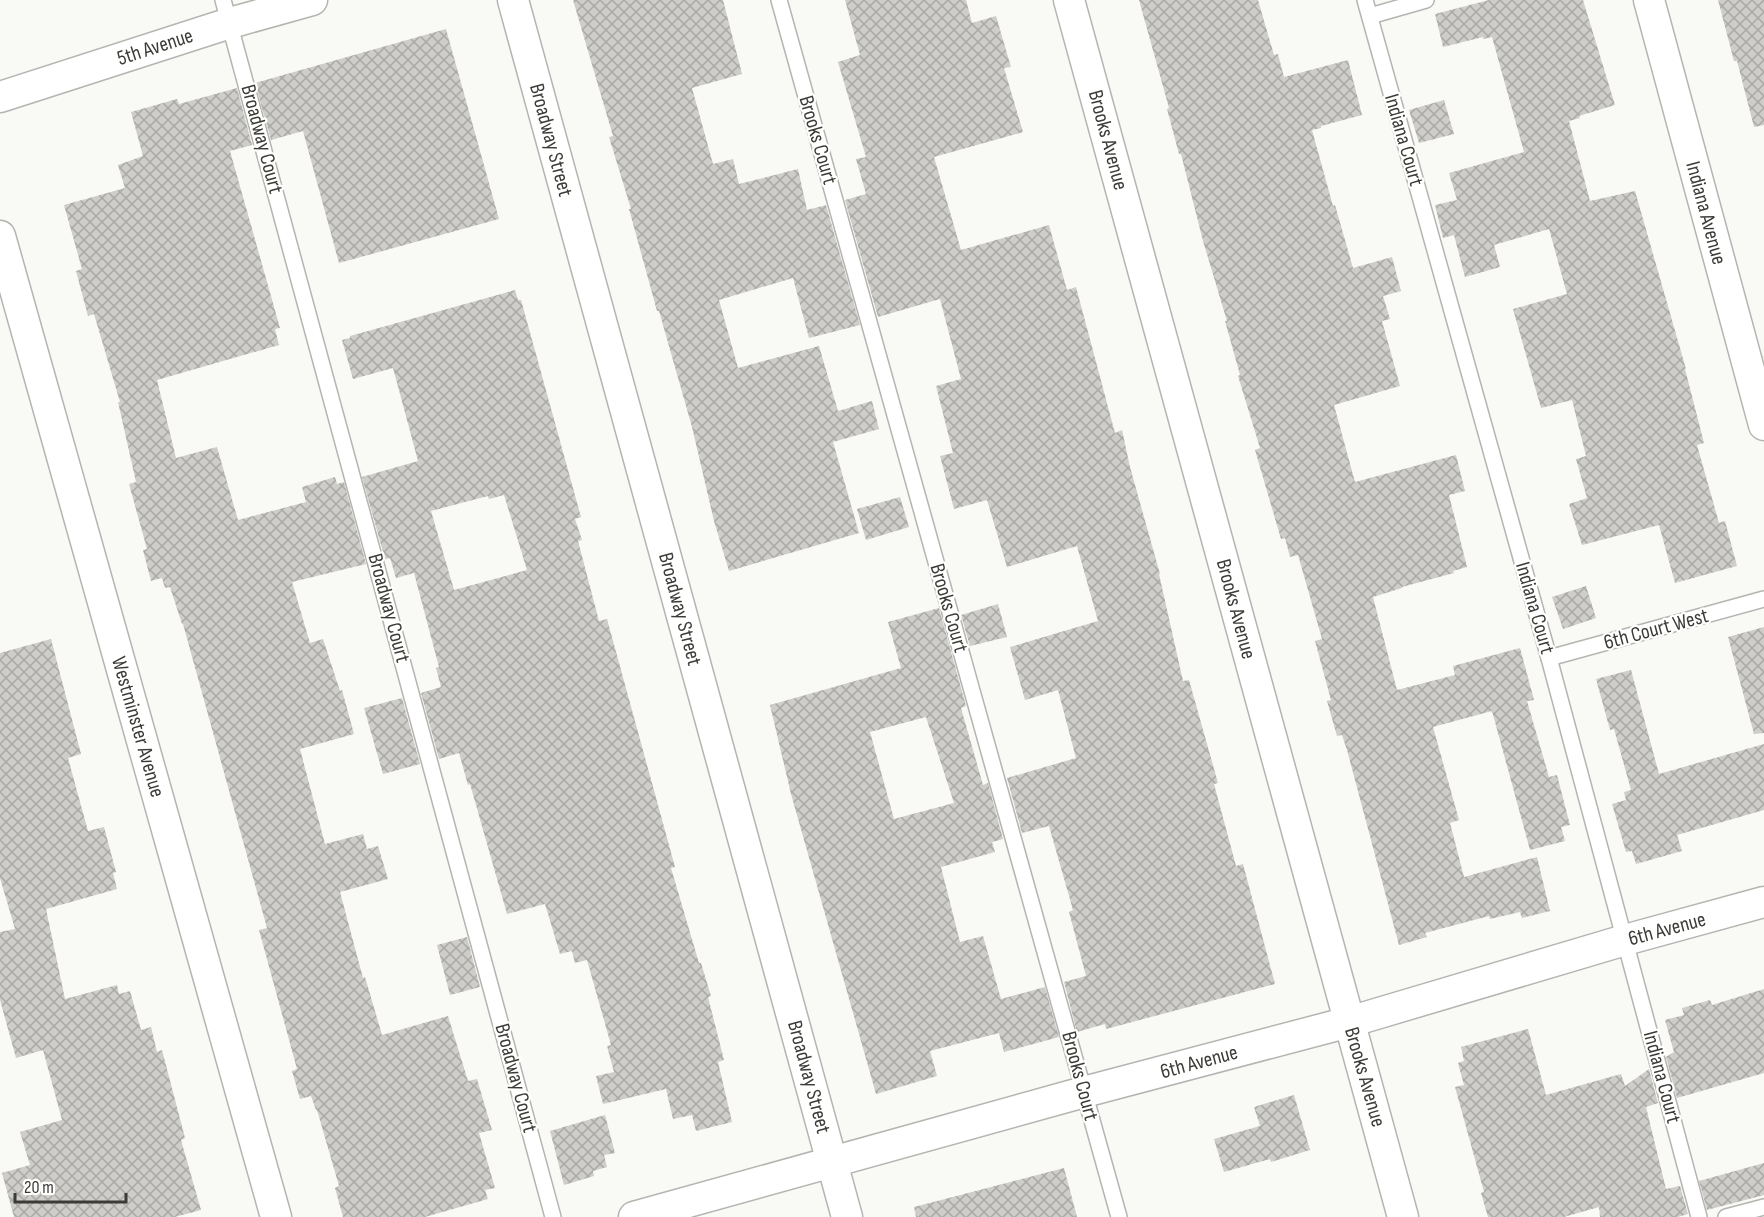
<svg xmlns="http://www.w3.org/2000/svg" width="1764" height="1217" font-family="'Sofia Sans Condensed',sans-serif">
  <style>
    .building { fill: url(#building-cross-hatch); fill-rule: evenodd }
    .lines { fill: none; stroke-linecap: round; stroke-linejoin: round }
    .service-casing { stroke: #b4b4b1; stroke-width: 18 }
    .minor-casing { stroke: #b4b4b1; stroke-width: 33 }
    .service { stroke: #fff; stroke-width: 15 }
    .minor { stroke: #fff; stroke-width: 30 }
    .labels { text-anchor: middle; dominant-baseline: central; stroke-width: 4.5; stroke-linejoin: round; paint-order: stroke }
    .street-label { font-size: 21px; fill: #3b3b3a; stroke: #fffffe }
  </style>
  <defs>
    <pattern id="building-cross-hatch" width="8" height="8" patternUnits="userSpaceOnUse" patternTransform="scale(1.5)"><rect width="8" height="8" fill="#cfcdca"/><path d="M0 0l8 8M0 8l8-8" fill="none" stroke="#a9a8a5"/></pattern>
  </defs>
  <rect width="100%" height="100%" fill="#f9faf6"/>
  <g class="building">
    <path d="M573 0H723L742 74 692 88 713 164 733 159 739 184 798 169 807 210 826 205 860 325 809 338 793 278 719 300 738 368 819 346 838 411 872 401 879 429 833 442 859 533 729 571 714 521 692 427 659 311H657L629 209H631L609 137 613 136Z"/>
    <path d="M845 0H966L972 23 996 16 1011 67 1004 68 1023 132 934 157 961 250 1049 225 1067 290 1076 287 1115 433 1122 430 1130 467 1160 574H1159L1183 681 1189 680 1218 783 1214 784 1236 866 1243 864 1275 984 1106 1029 1105 1024 1077 1032 1064 982 1086 976 1069 912 1073 910 1049 826 1022 833 1007 778 1076 758 1058 690 1025 700 1010 647 1098 621 1077 546 1007 567 987 500 954 509 940 456 953 453 936 386 961 379 940 299 878 317 845 200 866 194 856 159 866 157 838 62 860 55Z"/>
    <path d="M1139 0H1258L1274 55 1278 54 1284 77 1348 60 1362 115 1321 126V128L1312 130 1333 206 1335 205 1353 268 1392 257 1401 291 1383 296 1390 319 1382 321 1400 386 1334 405 1355 482 1456 455 1465 491 1449 495 1467 567 1453 571 1454 573 1402 587V588L1373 597 1397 690 1455 675 1453 666 1520 648 1534 700 1527 701 1549 777 1557 775 1570 825 1561 827 1565 841 1530 850 1492 711 1433 727 1459 820 1450 823 1464 877 1537 857 1550 911 1522 918 1520 912 1490 919 1489 916 1425 933 1427 937 1399 945 1347 750 1342 735 1337 736 1327 701 1331 700 1315 641 1322 639 1298 555 1290 557 1285 538 1281 539 1255 450 1260 448 1238 376 1240 375 1225 321H1227L1203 241 1181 154H1179L1167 109 1169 108Z"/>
    <path d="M1489 0H1583L1615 105 1579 116 1580 118 1569 121 1590 201 1635 191 1686 369H1685L1704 443 1697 445 1719 523 1725 521 1737 566 1675 583 1659 525 1582 545 1569 504 1587 498 1576 459 1586 456 1572 400 1541 408 1513 309 1567 294 1549 229 1494 245 1500 267 1465 277 1454 235 1443 238 1435 205 1457 200 1449 173 1524 152 1492 37 1483 39V37L1443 47 1435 14Z"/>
    <path d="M1718 0H1764V125L1754 127 1737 61H1734Z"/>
    <path d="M446 29 499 219 339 263 303 131 271 140 255 83Z"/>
    <path d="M237 88 252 145 230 151 280 328 275 329 279 345 157 380 176 458 217 447 238 520 306 502 302 487 335 477 337 484 344 482 366 564 292 582 310 643 323 639 340 691 342 690 354 734 300 749 325 844 363 834 367 849 378 846 388 879 340 892 363 978 365 977 382 1035 448 1016 468 1081 477 1079 492 1130 479 1133 495 1188 485 1190 488 1199 425 1217H343L335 1188 339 1186 317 1110H316L311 1096 300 1099 292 1071 297 1069 259 930 267 928 183 624H182L170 587 165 588 162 578 151 581 143 550 147 549 129 484 136 482 118 402H120L94 314 88 316 76 271 82 269 64 205 125 188 118 165 143 156 131 112 177 99 179 104Z"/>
    <path d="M1444 100 1454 134 1419 143 1409 110Z"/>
    <path d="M515 290 518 300H521L581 517 575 519 582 540 578 541 599 621 607 619 675 867 671 868 699 963H701L711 996 708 997 724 1060 718 1062 732 1122 696 1131 692 1115 673 1119 666 1089 603 1104 596 1076 614 1072 607 1046 611 1045 587 960 575 963 572 951 560 954 545 904 507 914 470 784 468 785 459 753 439 759 421 693 441 687 436 668 439 667 414 573 396 578 390 558 385 559 362 477 418 461 393 368 353 379 342 340 350 338V336ZM504 495 527 570 454 590 431 511 488 496 489 499Z"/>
    <path d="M900 497 909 527 866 540 857 509Z"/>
    <path d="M1586 586 1596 618 1563 629 1552 597Z"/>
    <path d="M998 604 1007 637 970 646 961 615Z"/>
    <path d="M939 608 966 706 961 708 983 785 988 783 1003 839 992 842 995 852 941 867 960 942 983 936 1001 999 1045 987 1059 1037 1004 1052 999 1033 930 1051 937 1076 876 1094 791 794 770 705 901 668 888 622ZM926 717 954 803 894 819 870 732Z"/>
    <path d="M1764 627V733L1754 734 1728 637Z"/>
    <path d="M51 639 81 754 68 758 88 831 104 827 116 872 113 873 117 889 46 909 65 999 117 985 119 994 130 991 141 1030 151 1027 157 1052 162 1050 185 1138 181 1140 201 1210 175 1217H14L2 1173 30 1165 20 1132 62 1120 43 1050 16 1058 0 1000V932L15 929 0 878V653Z"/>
    <path d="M1631 670 1659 774 1764 744V810L1677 835 1682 851 1636 864 1632 851 1626 852 1612 804 1626 800 1624 792 1631 790 1614 729 1610 730 1596 679Z"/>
    <path d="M402 698 420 764 383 774 364 708Z"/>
    <path d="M467 937 480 987 450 995 437 945Z"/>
    <path d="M1764 989V1073L1677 1098 1666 1057 1674 1052 1665 1020 1684 1015 1682 1008 1710 1000 1712 1005Z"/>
    <path d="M1528 1029 1546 1095 1621 1074 1625 1086 1649 1069 1658 1103 1646 1107 1666 1189 1680 1186 1688 1214 1678 1217H1600L1599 1207 1564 1217H1488L1481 1193 1484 1192 1455 1087 1464 1085 1458 1063 1464 1061 1461 1047Z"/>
    <path d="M1294 1095 1310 1150 1271 1162 1270 1159 1224 1172 1214 1139 1260 1126 1254 1107Z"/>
    <path d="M605 1115 615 1153 604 1155 607 1167 593 1171 594 1176 564 1185 550 1131Z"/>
    <path d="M1764 1163V1195L1707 1210 1699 1181Z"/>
    <path d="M1064 1168 1077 1217H916L914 1207Z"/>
  </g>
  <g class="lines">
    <g class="service-casing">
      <g id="service">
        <path d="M223 0 553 1217"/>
        <path d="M779 0 1119 1217"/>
        <path d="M1365 0 1549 658 1699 1217"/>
        <path d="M1370 16 1426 0"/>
        <path d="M1549 658 1764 599"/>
        <path d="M1726 1217 1764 1207"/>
      </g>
    </g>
    <g class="minor-casing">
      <g id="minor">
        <path d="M513 0 847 1217"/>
        <path d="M1069 0 1403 1217"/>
        <path d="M1649 0 1764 425"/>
        <path d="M0 97 230 23 312 0"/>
        <path d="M0 236 276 1217"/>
        <path d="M634 1217 1084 1092 1349 1022 1625 940 1764 902"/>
      </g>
    </g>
    <use href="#service" class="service"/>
    <use href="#minor" class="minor"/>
  </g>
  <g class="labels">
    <g class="street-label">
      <text transform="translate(155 47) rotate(-18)">5th Avenue</text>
      <text transform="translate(262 139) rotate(75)">Broadway Court</text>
      <text transform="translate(551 140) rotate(75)">Broadway Street</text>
      <text transform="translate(818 140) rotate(74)">Brooks Court</text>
      <text transform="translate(1108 140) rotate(75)">Brooks Avenue</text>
      <text transform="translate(1404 140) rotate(74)">Indiana Court</text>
      <text transform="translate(1706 213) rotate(75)">Indiana Avenue</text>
      <text transform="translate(389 608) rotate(75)">Broadway Court</text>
      <text transform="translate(949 608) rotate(74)">Brooks Court</text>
      <text transform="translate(1535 608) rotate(74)">Indiana Court</text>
      <text transform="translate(680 609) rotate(75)">Broadway Street</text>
      <text transform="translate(1236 609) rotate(75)">Brooks Avenue</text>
      <text transform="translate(1656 629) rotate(-15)">6th Court West</text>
      <text transform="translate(138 727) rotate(74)">Westminster Avenue</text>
      <text transform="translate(1667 929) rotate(-15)">6th Avenue</text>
      <text transform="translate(1199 1062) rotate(-15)">6th Avenue</text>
      <text transform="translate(1080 1076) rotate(75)">Brooks Court</text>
      <text transform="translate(809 1077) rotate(75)">Broadway Street</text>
      <text transform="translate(1365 1077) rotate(74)">Brooks Avenue</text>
      <text transform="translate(1662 1077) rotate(75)">Indiana Court</text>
      <text transform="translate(516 1078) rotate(75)">Broadway Court</text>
    </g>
  </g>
  <path d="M15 1193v9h111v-9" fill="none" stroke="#3b3b3a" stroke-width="3"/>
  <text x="24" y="1193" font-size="18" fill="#3b3b3a" stroke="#fffffe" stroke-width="4.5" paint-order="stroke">20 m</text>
</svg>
